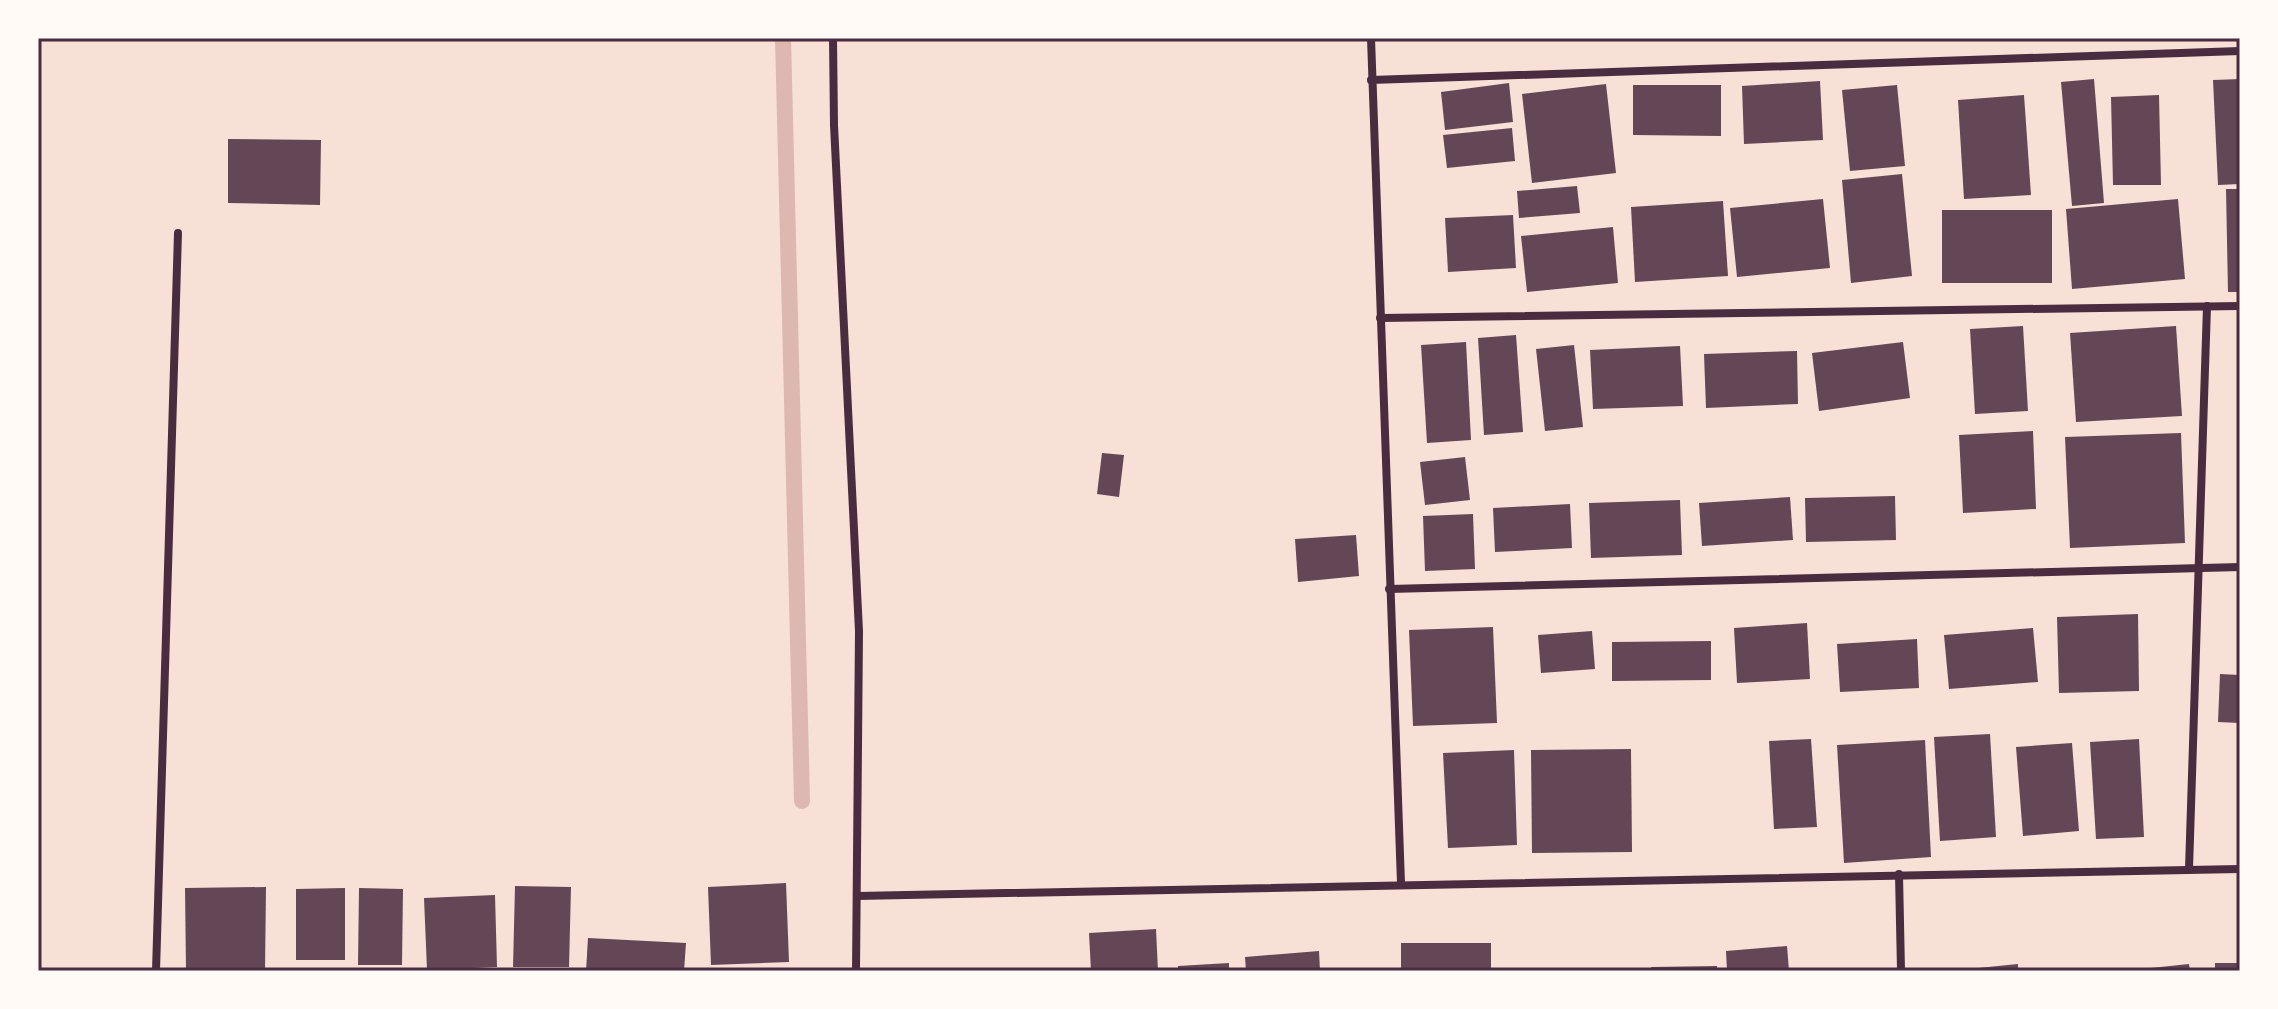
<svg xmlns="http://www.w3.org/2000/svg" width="2278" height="1009" font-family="'Roboto Condensed',sans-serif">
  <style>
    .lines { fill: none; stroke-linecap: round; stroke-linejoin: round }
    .stream { stroke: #dcb8b0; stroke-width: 16 }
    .building { fill: #644757 }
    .minor { stroke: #4a2c40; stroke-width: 8 }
    .neatline { fill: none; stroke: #4a2c40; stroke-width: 3 }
  </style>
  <rect width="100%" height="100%" fill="#f7e1d7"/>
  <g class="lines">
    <path class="stream" d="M783 38 802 801"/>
  </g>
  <g class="building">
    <path d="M2094 79 2104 203 2072 206 2061 82Z"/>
    <path d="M2240 79V184L2218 185 2213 80Z"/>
    <path d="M1820 81 1823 140 1744 144 1742 86Z"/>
    <path d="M1509 83 1513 122 1445 130 1441 92Z"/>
    <path d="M1606 84 1616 173 1532 183 1522 94Z"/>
    <path d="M1633 85H1721V136L1633 135Z"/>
    <path d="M1897 85 1905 166 1850 171 1842 90Z"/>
    <path d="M2024 95 2031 195 1964 199 1958 100Z"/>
    <path d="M2159 95 2161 185H2113L2111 97Z"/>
    <path d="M1512 128 1515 161 1447 168 1443 135Z"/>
    <path d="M228 139 321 140 320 205 228 203Z"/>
    <path d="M1902 174 1912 276 1851 283 1842 180Z"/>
    <path d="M1577 186 1580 213 1519 218 1517 191Z"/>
    <path d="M2226 189H2240V292H2228Z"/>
    <path d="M1823 199 1830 268 1737 277 1730 208Z"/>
    <path d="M2178 199 2185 279 2072 289 2066 209Z"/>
    <path d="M1723 201 1728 276 1635 282 1631 207Z"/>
    <rect x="1942" y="210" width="110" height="73"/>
    <path d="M1513 215 1516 268 1448 272 1445 218Z"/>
    <path d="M1613 227 1618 283 1527 292 1521 236Z"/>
    <path d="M2023 326 2028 411 1975 414 1970 329Z"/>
    <path d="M2176 326 2182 416 2076 422 2070 333Z"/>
    <path d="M1516 335 1523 432 1484 435 1478 338Z"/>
    <path d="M1466 342 1471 440 1427 443 1421 345Z"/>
    <path d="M1903 342 1910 398 1819 411 1812 353Z"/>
    <path d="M1574 345 1583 427 1545 431 1536 349Z"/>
    <path d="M1680 346 1683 406 1593 409 1590 350Z"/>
    <path d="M1797 351 1798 404 1706 408 1704 354Z"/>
    <path d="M2033 431 2036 509 1963 513 1959 435Z"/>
    <path d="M2181 433 2185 543 2070 548 2065 437Z"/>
    <path d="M1102 453 1124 455 1119 497 1097 494Z"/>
    <path d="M1465 457 1470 500 1425 505 1420 462Z"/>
    <path d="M1895 496 1896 540 1806 542 1805 498Z"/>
    <path d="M1790 497 1793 540 1702 546 1699 503Z"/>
    <path d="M1680 500 1682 555 1591 558 1589 503Z"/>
    <path d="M1570 504 1572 548 1495 552 1493 508Z"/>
    <path d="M1473 514 1475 569 1425 571 1423 516Z"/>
    <path d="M1356 535 1359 576 1298 582 1295 539Z"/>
    <path d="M2138 614 2139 691 2059 693 2057 617Z"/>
    <path d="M1807 623 1810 679 1737 683 1734 628Z"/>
    <path d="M1493 627 1497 723 1413 726 1409 630Z"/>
    <path d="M2033 628 2038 682 1949 689 1944 635Z"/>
    <path d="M1592 631 1595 669 1541 673 1538 635Z"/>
    <path d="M1917 639 1919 688 1840 692 1837 644Z"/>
    <path d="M1711 641V680L1612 681V642Z"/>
    <path d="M2220 674 2240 675V723L2218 722Z"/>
    <path d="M1990 734 1996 837 1940 841 1934 737Z"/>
    <path d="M1811 739 1817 827 1774 829 1769 741Z"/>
    <path d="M2139 739 2144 837 2096 839 2090 742Z"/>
    <path d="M1925 740 1931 857 1844 863 1837 745Z"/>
    <path d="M2072 743 2079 831 2023 836 2016 747Z"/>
    <path d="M1631 749 1632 852 1532 853 1531 750Z"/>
    <path d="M1514 750 1517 845 1448 848 1443 753Z"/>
    <path d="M786 883 789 962 711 965 708 887Z"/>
    <path d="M515 886 571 887 569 967H513Z"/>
    <path d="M266 887 265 970H186L185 888Z"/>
    <path d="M345 888V960H296V889Z"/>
    <path d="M359 888 403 889 402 965H358Z"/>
    <path d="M495 895 497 967 427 970 424 898Z"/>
    <path d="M1156 929 1158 971H1091L1089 933Z"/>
    <path d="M588 938 686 943 684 971H586Z"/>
    <rect x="1401" y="943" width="90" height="28"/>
    <path d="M1787 946 1789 971H1727L1726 951Z"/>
    <path d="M1319 951 1320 971H1246L1245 957Z"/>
    <path d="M1229 963V971H1178V966Z"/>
    <rect x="2215" y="963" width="25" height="8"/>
    <path d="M2018 964V971H1968V969Z"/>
    <path d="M2189 964 2190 971H2141V969Z"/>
    <path d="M1717 966V971H1651V967Z"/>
  </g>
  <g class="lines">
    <g class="minor">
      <path d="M833 38 834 125 859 631 856 971"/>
      <path d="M1371 38 1401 883"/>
      <path d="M1371 80 2240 51"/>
      <path d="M1380 318 2240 306"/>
      <path d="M1389 589 2240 567"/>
      <path d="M2189 869 2207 306"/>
      <path d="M1899 874 1901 971"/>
      <path d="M857 896 2240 869"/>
      <path d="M156 971 178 233"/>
    </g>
  </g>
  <rect width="2278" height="1009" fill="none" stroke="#fffaf5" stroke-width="80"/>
  <rect x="40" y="40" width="2198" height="929" class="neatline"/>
</svg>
